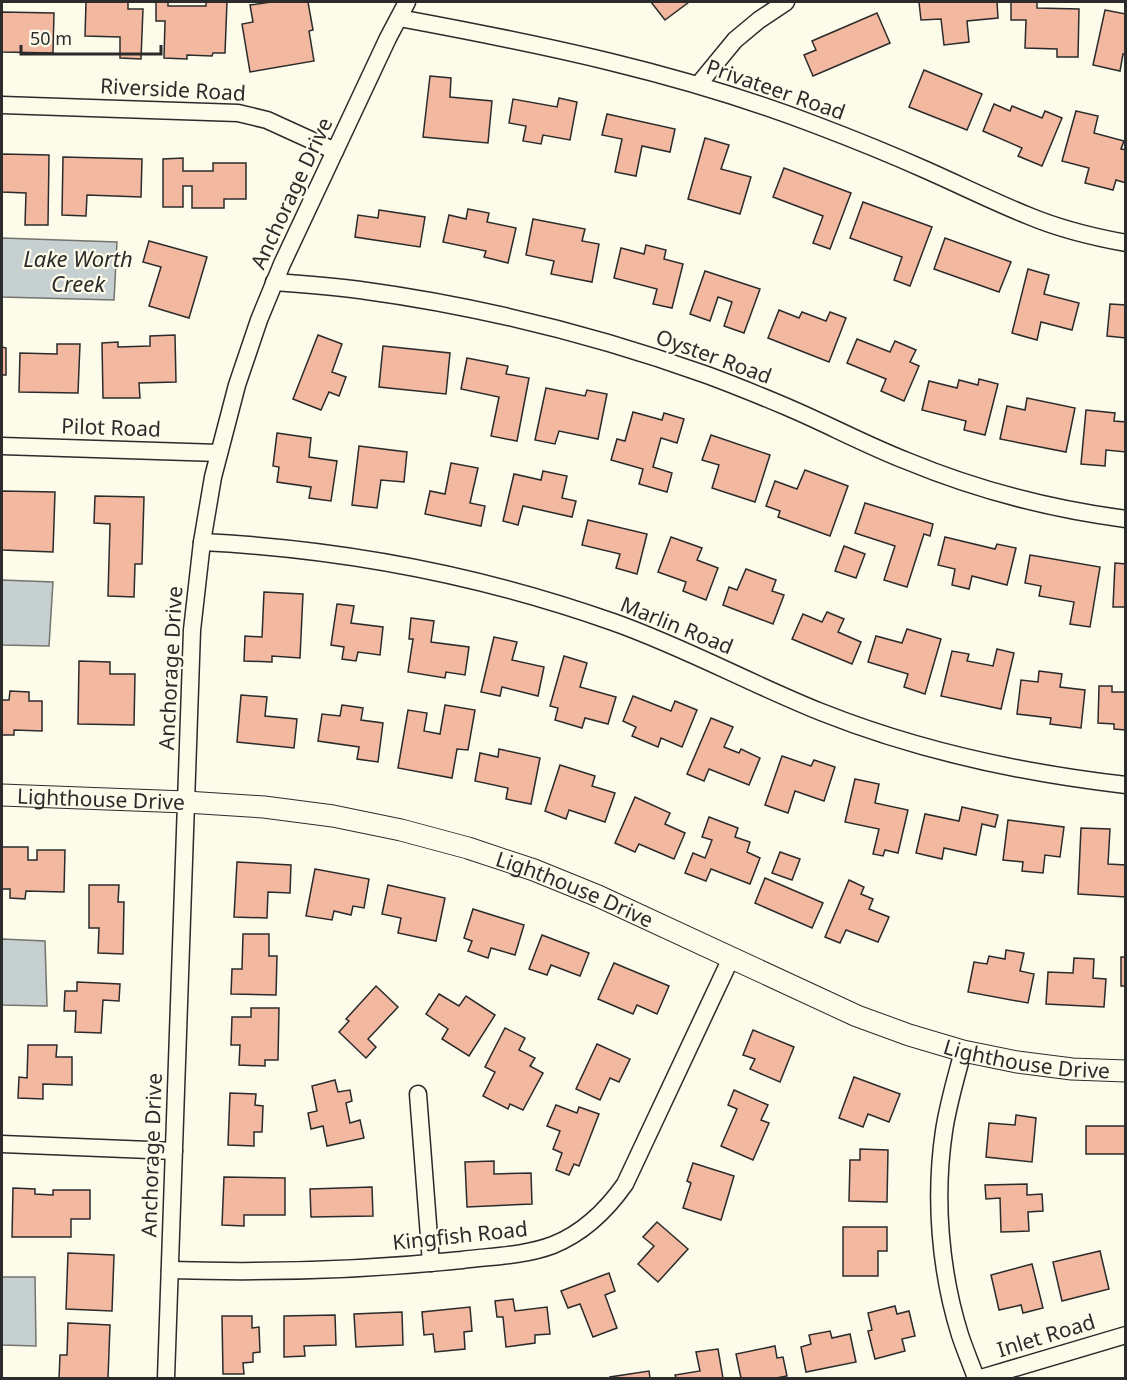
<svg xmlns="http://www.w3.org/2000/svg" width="1127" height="1380" font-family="'Noto Sans',sans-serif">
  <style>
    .water { fill: #c7d0d0; stroke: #74746e; stroke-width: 1.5 }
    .building { fill: #f2b8a0; stroke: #2b2b2b; stroke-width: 1.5 }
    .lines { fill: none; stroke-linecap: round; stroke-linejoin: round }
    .minor-casing { stroke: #2b2b2b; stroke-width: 19 }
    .tertiary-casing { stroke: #2b2b2b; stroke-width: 23 }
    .minor { stroke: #fdfbea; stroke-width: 16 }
    .tertiary { stroke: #fdfbea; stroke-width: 21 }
    .labels { text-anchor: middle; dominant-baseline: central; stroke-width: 4.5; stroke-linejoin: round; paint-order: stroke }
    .street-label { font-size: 21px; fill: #2b2b2b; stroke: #fdfbea }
    .water-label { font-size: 22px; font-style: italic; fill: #2b2b2b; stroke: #fdfbea }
  </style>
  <rect width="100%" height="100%" fill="#fdfbea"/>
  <g class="water">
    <path d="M2 238 117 242 114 300 2 297Z"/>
    <path d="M2 580 53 582 49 646 2 645Z"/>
    <path d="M2 939 45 941 47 1006 2 1005Z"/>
    <path d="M2 1277H35L36 1346 2 1345Z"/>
  </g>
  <g class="building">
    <path d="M86 2H128V9H143L141 59 120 58V37L85 36Z"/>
    <path d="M156 2H168V6H206V2H227L225 53H213L212 56 187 55V59L164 58 165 21H156Z"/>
    <path d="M271 2H308L313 30 309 31 314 61 250 72 242 24 253 22 250 5Z"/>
    <path d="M651 2H689L665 20Z"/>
    <path d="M919 2H997L998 18 967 21 969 42 944 45 941 19 921 20Z"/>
    <path d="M1011 2H1037V8L1079 9 1078 57H1057V49L1025 48 1026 20H1011Z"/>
    <path d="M1105 10 1126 14V55L1123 54 1120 71 1093 65Z"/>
    <path d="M2 12 54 13 53 53 2 52Z"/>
    <path d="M877 13 890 43 813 76 804 55 816 50 812 41Z"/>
    <path d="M924 70 982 94 967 130 909 107Z"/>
    <path d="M430 76 451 78 450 97 492 101 488 143 423 137Z"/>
    <path d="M559 98 577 102 570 140 543 135 541 144 523 141 526 126 509 123 513 99 557 107Z"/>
    <path d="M994 104 1010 111 1012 106 1042 118 1045 111 1062 118 1042 166 1018 156 1022 148 983 131Z"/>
    <path d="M1076 111 1098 116 1094 133 1124 141 1121 149 1126 150V183L1116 180 1113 190 1085 183 1089 168 1062 161Z"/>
    <path d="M607 114 675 129 670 152 642 146 636 176 615 172 622 139 602 135Z"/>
    <path d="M705 138 729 145 721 169 751 177 740 214 688 199Z"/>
    <path d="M2 154 49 155 48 225H25L26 193 2 192Z"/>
    <path d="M63 157 142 159 141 197 87 195 86 216 62 215Z"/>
    <path d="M183 158V171H213V163H246V199H224V208H192V186H183V207H163V159Z"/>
    <path d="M784 168 851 193 830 249 813 243 823 216 773 197Z"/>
    <path d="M863 202 932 227 910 286 894 280 902 257 850 238Z"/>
    <path d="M468 209 489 213 487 222 516 228 508 263 484 257 486 251 443 242 449 215 466 219Z"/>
    <path d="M379 210 425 217 420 247 355 237 358 215 378 218Z"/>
    <path d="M533 219 585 229 582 241 599 244 592 282 551 274 554 261 526 255Z"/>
    <path d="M945 238 1011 262 999 292 934 269Z"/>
    <path d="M149 241 207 257 189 318 149 306 161 267 143 262Z"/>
    <path d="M646 245 666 250 664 259 683 264 672 308 653 304 657 289 614 278 621 248 644 254Z"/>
    <path d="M1028 269 1049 275 1044 294 1079 303 1072 330 1041 322 1037 340 1012 333Z"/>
    <path d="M705 271 760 289 744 333 724 326 732 302 718 297 710 321 690 314Z"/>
    <path d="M1110 304 1126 305V338L1107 336Z"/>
    <path d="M779 310 799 318 802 312 826 321 830 312 846 318 829 362 768 338Z"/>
    <path d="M175 335 176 382 139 383 140 398H103L102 343 118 342V347L150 346V336Z"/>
    <path d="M318 335 342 344 332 372 346 377 339 396 329 392 321 410 293 399Z"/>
    <path d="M857 339 890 352 895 341 916 350 910 362 919 366 904 401 881 391 886 379 847 363Z"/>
    <path d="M57 344H80L78 393 19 392 20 353 57 354Z"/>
    <path d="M383 346 450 353 446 394 379 387Z"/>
    <path d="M2 347 6 348V375H2Z"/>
    <path d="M467 358 508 366 506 374 529 378 517 441 491 436 499 397 461 389Z"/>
    <path d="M979 379 998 384 985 435 964 430 966 421 922 410 929 381 957 388 959 380 978 385Z"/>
    <path d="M546 388 585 396 587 390 607 394 598 439 559 431 555 444 535 440Z"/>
    <path d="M1027 398 1075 408 1066 452 1000 439 1007 406 1025 410Z"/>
    <path d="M1086 410 1115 413 1114 421 1126 422V452L1106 450 1105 466 1081 464Z"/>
    <path d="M633 412 662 420 664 413 684 419 677 443 661 438 653 467 672 473 667 492 639 484 643 469 611 460 617 439 625 441Z"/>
    <path d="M277 433 311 438 309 457 337 461 331 501 309 498 311 487 277 482 279 467 273 466Z"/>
    <path d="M711 435 770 455 755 502 712 488 719 465 702 460Z"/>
    <path d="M359 446 407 452 404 482 381 480 377 508 352 505Z"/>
    <path d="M451 463 478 468 470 503 485 506 481 526 425 514 430 491 445 494Z"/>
    <path d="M805 470 848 486 830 536 778 517 780 511 766 506 775 481 797 489Z"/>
    <path d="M543 471 567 476 562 498 576 501 572 517 523 506 518 525 503 521 514 474 541 480Z"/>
    <path d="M2 491 55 492 53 552 2 550Z"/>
    <path d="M95 496 144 497 142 564H135L134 597 108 596 110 524 94 523Z"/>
    <path d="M865 503 933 524 930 536 924 534 907 587 884 580 895 546 855 533Z"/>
    <path d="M588 520 647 534 637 574 616 568 620 554 582 545Z"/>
    <path d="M671 537 702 548 697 560 718 568 706 600 683 591 686 582 658 572Z"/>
    <path d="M945 537 995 549 997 544 1016 548 1007 585 972 576 969 589 952 585 955 569 938 565Z"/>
    <path d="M844 546 865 554 856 578 835 571Z"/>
    <path d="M1030 555 1100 567 1090 627 1070 624 1074 602 1039 596 1041 586 1025 583Z"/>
    <path d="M1115 563 1126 564V607H1113Z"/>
    <path d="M746 569 776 580 772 591 784 595 773 624 723 605 729 587 737 590Z"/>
    <path d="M264 592 303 594 300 658 272 656V662L244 661 245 636 262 637Z"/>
    <path d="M337 604 354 606 351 623 383 627 380 655 358 652 356 661 342 659 344 647 331 645Z"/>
    <path d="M827 612 844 619 838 632 861 642 852 664 792 639 803 614 822 622Z"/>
    <path d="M411 618 434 621 431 642 469 647 465 675 446 672 445 678 408 672 413 639H409Z"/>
    <path d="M907 629 941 639 925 694 904 687 908 674 868 662 876 636 902 643Z"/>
    <path d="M494 637 517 642 512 660 544 667 538 696 502 687 500 696 481 692Z"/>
    <path d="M997 649 1014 653 1001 709 941 696 952 651 969 654 967 661 993 666Z"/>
    <path d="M564 656 587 663 580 687 616 697 608 724 585 718 582 728 555 720 558 708 550 706Z"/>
    <path d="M79 661 110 662V674H135L134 725 78 724Z"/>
    <path d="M1039 671 1062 674 1060 687 1085 690 1081 728 1050 724 1051 718 1017 714 1021 680 1038 682Z"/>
    <path d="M1099 686H1112V692H1126V730L1114 729V724L1098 723Z"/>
    <path d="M10 691 29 692V701H42V731L14 730V735H2V700H9Z"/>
    <path d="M241 695 267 697 265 716 297 719 294 748 237 742Z"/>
    <path d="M633 696 671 711 675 701 697 710 682 747 661 738 658 747 632 736 636 727 623 721Z"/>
    <path d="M342 705 363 708 361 720 383 723 378 762 357 759 359 747 318 741 322 714 340 716Z"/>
    <path d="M445 705 475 710 468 750 457 749 452 778 398 768 408 710 427 713 424 731 440 734Z"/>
    <path d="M711 718 733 727 724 747 739 753 741 749 760 758 749 785 709 769 704 781 687 774Z"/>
    <path d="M499 749 540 758 531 804 506 799 508 788 475 781 480 753 498 757Z"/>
    <path d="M782 756 811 766 814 760 835 767 824 801 795 791 788 813 765 805Z"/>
    <path d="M560 765 595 776 592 786 615 793 605 822 569 810 566 819 545 811Z"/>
    <path d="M855 779 879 784 875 803 908 810 898 853 885 850 883 856 873 854 879 829 845 822Z"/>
    <path d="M635 797 670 813 665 824 685 833 674 859 639 844 635 852 615 843Z"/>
    <path d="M962 807 998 815 995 827 982 824 976 855 944 848 942 859 916 853 925 814 959 821Z"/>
    <path d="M709 817 738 828 735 837 750 842 747 852 760 858 750 884 711 869 706 881 685 873 693 853 705 858 712 840 702 837Z"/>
    <path d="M1008 820 1064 827 1060 857 1045 855 1043 873 1022 871 1023 862 1003 860Z"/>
    <path d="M1081 828 1110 829 1108 864 1126 865V897L1078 894Z"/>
    <path d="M2 847H28V860H37V850H65L64 892 26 891 25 899 10 898V889H2Z"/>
    <path d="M780 852 800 859 792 880 772 873Z"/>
    <path d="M237 862 291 865 290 893 268 892 267 918 234 917Z"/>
    <path d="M315 869 369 879 364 908 353 906 351 915 334 911 332 920 306 916Z"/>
    <path d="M765 878 823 903 812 928 755 903Z"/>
    <path d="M849 880 864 887 861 894 873 899 869 909 889 917 878 942 846 930 840 943 825 937Z"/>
    <path d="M89 885H119L118 902H124L123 954 98 953 99 928H89Z"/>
    <path d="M388 885 445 898 436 941 398 933 401 918 382 914Z"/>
    <path d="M473 909 524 925 515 955 491 948 488 958 468 951 472 941 464 938Z"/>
    <path d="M243 934H269V956H277L276 995 231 994 232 969H242Z"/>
    <path d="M542 935 589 953 580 976 551 965 547 975 529 969Z"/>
    <path d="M1006 950 1024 953 1020 971 1034 974 1028 1003 968 992 974 962 987 964 989 956 1005 959Z"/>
    <rect x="1121" y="957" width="5" height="29"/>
    <path d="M1074 958 1094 959 1093 978 1106 979 1104 1007 1046 1004 1048 972 1073 973Z"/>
    <path d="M614 963 669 986 657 1014 637 1005 633 1014 598 999Z"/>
    <path d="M77 982 120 984 119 1001 103 1000 101 1033 75 1032 76 1011H64L65 991H77Z"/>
    <path d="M376 986 398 1007 368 1039 376 1047 366 1058 339 1032 349 1021 346 1019Z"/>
    <path d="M439 994 459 1006 466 996 495 1015 469 1056 442 1039 448 1029 426 1014Z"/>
    <path d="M251 1008H279L278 1060H265V1066L239 1065 240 1045H231L232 1017H251Z"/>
    <path d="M505 1028 525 1038 519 1050 535 1058 530 1066 543 1073 523 1110 510 1104 508 1109 483 1096 495 1072 485 1067Z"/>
    <path d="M753 1030 794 1047 780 1082 750 1069 755 1059 743 1055Z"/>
    <path d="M597 1044 630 1059 619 1082 610 1078 600 1100 576 1089Z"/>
    <path d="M28 1045H57L56 1057H72V1085L43 1084V1099L18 1098 19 1077 27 1078Z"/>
    <path d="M854 1077 900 1094 889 1122 868 1114 863 1127 839 1118Z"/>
    <path d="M335 1080 338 1092 350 1090 352 1101 346 1103 350 1123 360 1120 364 1138 327 1146 323 1126 311 1129 308 1113 317 1111 312 1086Z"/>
    <path d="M734 1090 768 1105 761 1120 769 1123 753 1160 721 1146 737 1109 728 1105Z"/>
    <path d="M230 1093 256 1094 255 1105 263 1106 262 1132H254V1146L228 1145Z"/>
    <path d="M556 1105 577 1113 579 1107 599 1114 579 1166 574 1164 569 1175 556 1170 562 1153 553 1149 560 1131 547 1126Z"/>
    <path d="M1016 1115 1036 1118 1032 1162 986 1157 989 1123 1015 1125Z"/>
    <rect x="1086" y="1126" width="40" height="28"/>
    <path d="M860 1149 888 1150 887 1202 849 1201 850 1160H860Z"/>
    <path d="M494 1161V1174L531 1173 532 1204 467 1207 465 1162Z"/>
    <path d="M693 1163 734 1176 721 1220 683 1208 691 1183 687 1181Z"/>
    <path d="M224 1177 285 1178V1215H244V1226L222 1225Z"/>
    <path d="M1027 1184V1195L1042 1194 1043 1211 1028 1212 1029 1231 1001 1232 1000 1198 986 1199 985 1185Z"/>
    <path d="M372 1187 373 1216 311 1217 310 1189Z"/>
    <path d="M13 1188 35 1189V1194L53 1195V1190H90V1219H71V1237H12Z"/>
    <path d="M657 1222 688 1249 658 1282 638 1264 654 1246 643 1237Z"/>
    <path d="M843 1227H887V1251H878V1276H843Z"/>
    <path d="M1100 1251 1109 1289 1062 1301 1053 1262Z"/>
    <path d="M68 1253 114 1255 112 1311 66 1309Z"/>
    <path d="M1032 1264 1043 1308 1023 1313 1021 1305 999 1310 991 1275Z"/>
    <path d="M609 1273 615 1291 605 1295 617 1328 593 1337 580 1304 568 1308 561 1291Z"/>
    <path d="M513 1299 515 1311 547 1307 550 1334 535 1335V1343L506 1347 503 1317H497L495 1301Z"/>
    <path d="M895 1306 897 1314 909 1311 915 1336 902 1339 905 1351 875 1359 868 1331 872 1330 868 1313Z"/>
    <path d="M470 1307 472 1331 464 1332 465 1349 435 1352 433 1334 424 1335 422 1312Z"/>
    <path d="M402 1312 403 1345 356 1347 354 1314Z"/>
    <path d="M335 1315 336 1345 304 1346 305 1356 284 1357V1316Z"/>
    <path d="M222 1316H252V1328L259 1327 260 1352 253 1353V1362L243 1363 244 1374H223Z"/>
    <path d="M68 1323 110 1325 108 1378H59L60 1355H67Z"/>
    <path d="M830 1331 832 1338 850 1334 856 1362 806 1372 801 1347 811 1344 809 1335Z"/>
    <path d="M775 1346 777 1358 783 1357 787 1376 776 1378H741L736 1354Z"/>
    <path d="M718 1349 723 1378H676L675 1375 700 1371 696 1352Z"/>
    <path d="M649 1371 650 1378H610V1377Z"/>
  </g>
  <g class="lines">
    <g class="minor-casing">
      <g id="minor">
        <path d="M399 18C540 44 681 73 816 125 853 139 890 154 926 170 960 185 994 202 1029 216 1060 229 1093 237 1126 243"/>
        <path d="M698 85 735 40 759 20 786 2"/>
        <path d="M2 105 238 113 267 120 335 151"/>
        <path d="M274 282C303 284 331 286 360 290 478 306 595 335 707 375 734 385 761 396 787 407 827 424 866 445 907 461 977 490 1050 509 1126 519"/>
        <path d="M2 446 219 453"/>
        <path d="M202 542C342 549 480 575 613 622 684 647 751 684 821 712 919 751 1021 773 1126 785"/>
        <path d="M963 1051C956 1078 948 1104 944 1131 934 1198 940 1271 960 1335 965 1350 971 1364 976 1378"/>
        <path d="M418 1094 431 1263"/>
        <path d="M2 1144 174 1151"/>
        <path d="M170 1270C267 1273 366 1270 462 1260 492 1256 524 1256 553 1245 583 1233 606 1211 625 1184L731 958"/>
        <path d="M166 1378 192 630 202 542 213 477 237 385 259 320 282 264 388 38 407 2"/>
        <path d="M981 1378 1126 1335"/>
      </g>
    </g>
    <g class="tertiary-casing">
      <g id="tertiary">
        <path id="s1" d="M2 795 186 802 264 807 333 816 401 830 468 848 534 870 598 896 857 1016 909 1035 963 1051 1017 1062 1072 1069 1126 1071"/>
      </g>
    </g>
    <use href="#minor" class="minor"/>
    <use href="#tertiary" class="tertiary"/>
  </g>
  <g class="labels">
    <g class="street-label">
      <text transform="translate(173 89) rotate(3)">Riverside Road</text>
      <text transform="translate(776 89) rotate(19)">Privateer Road</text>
      <text transform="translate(291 193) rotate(-65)">Anchorage Drive</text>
      <text transform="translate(714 356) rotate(20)">Oyster Road</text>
      <text transform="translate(111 427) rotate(2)">Pilot Road</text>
      <text transform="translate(677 625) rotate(22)">Marlin Road</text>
      <text transform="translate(170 668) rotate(-87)">Anchorage Drive</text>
      <text stroke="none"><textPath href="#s1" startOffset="99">Lighthouse Drive</textPath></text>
      <text stroke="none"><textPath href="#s1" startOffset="585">Lighthouse Drive</textPath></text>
      <text stroke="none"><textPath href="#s1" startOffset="1071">Lighthouse Drive</textPath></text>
      <text transform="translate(151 1155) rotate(-88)">Anchorage Drive</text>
      <text transform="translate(460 1235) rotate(-6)">Kingfish Road</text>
      <text transform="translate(1046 1335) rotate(-17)">Inlet Road</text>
    </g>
    <g class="water-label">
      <text x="78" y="258">Lake Worth<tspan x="78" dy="25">Creek</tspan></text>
    </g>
  </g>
  <rect width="1127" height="1380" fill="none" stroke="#2b2b2b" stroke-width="6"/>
  <path d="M21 45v9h140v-9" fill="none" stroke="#2b2b2b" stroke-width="3"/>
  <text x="30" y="45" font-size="18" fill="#2b2b2b" stroke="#fdfbea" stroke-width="4.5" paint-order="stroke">50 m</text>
</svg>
